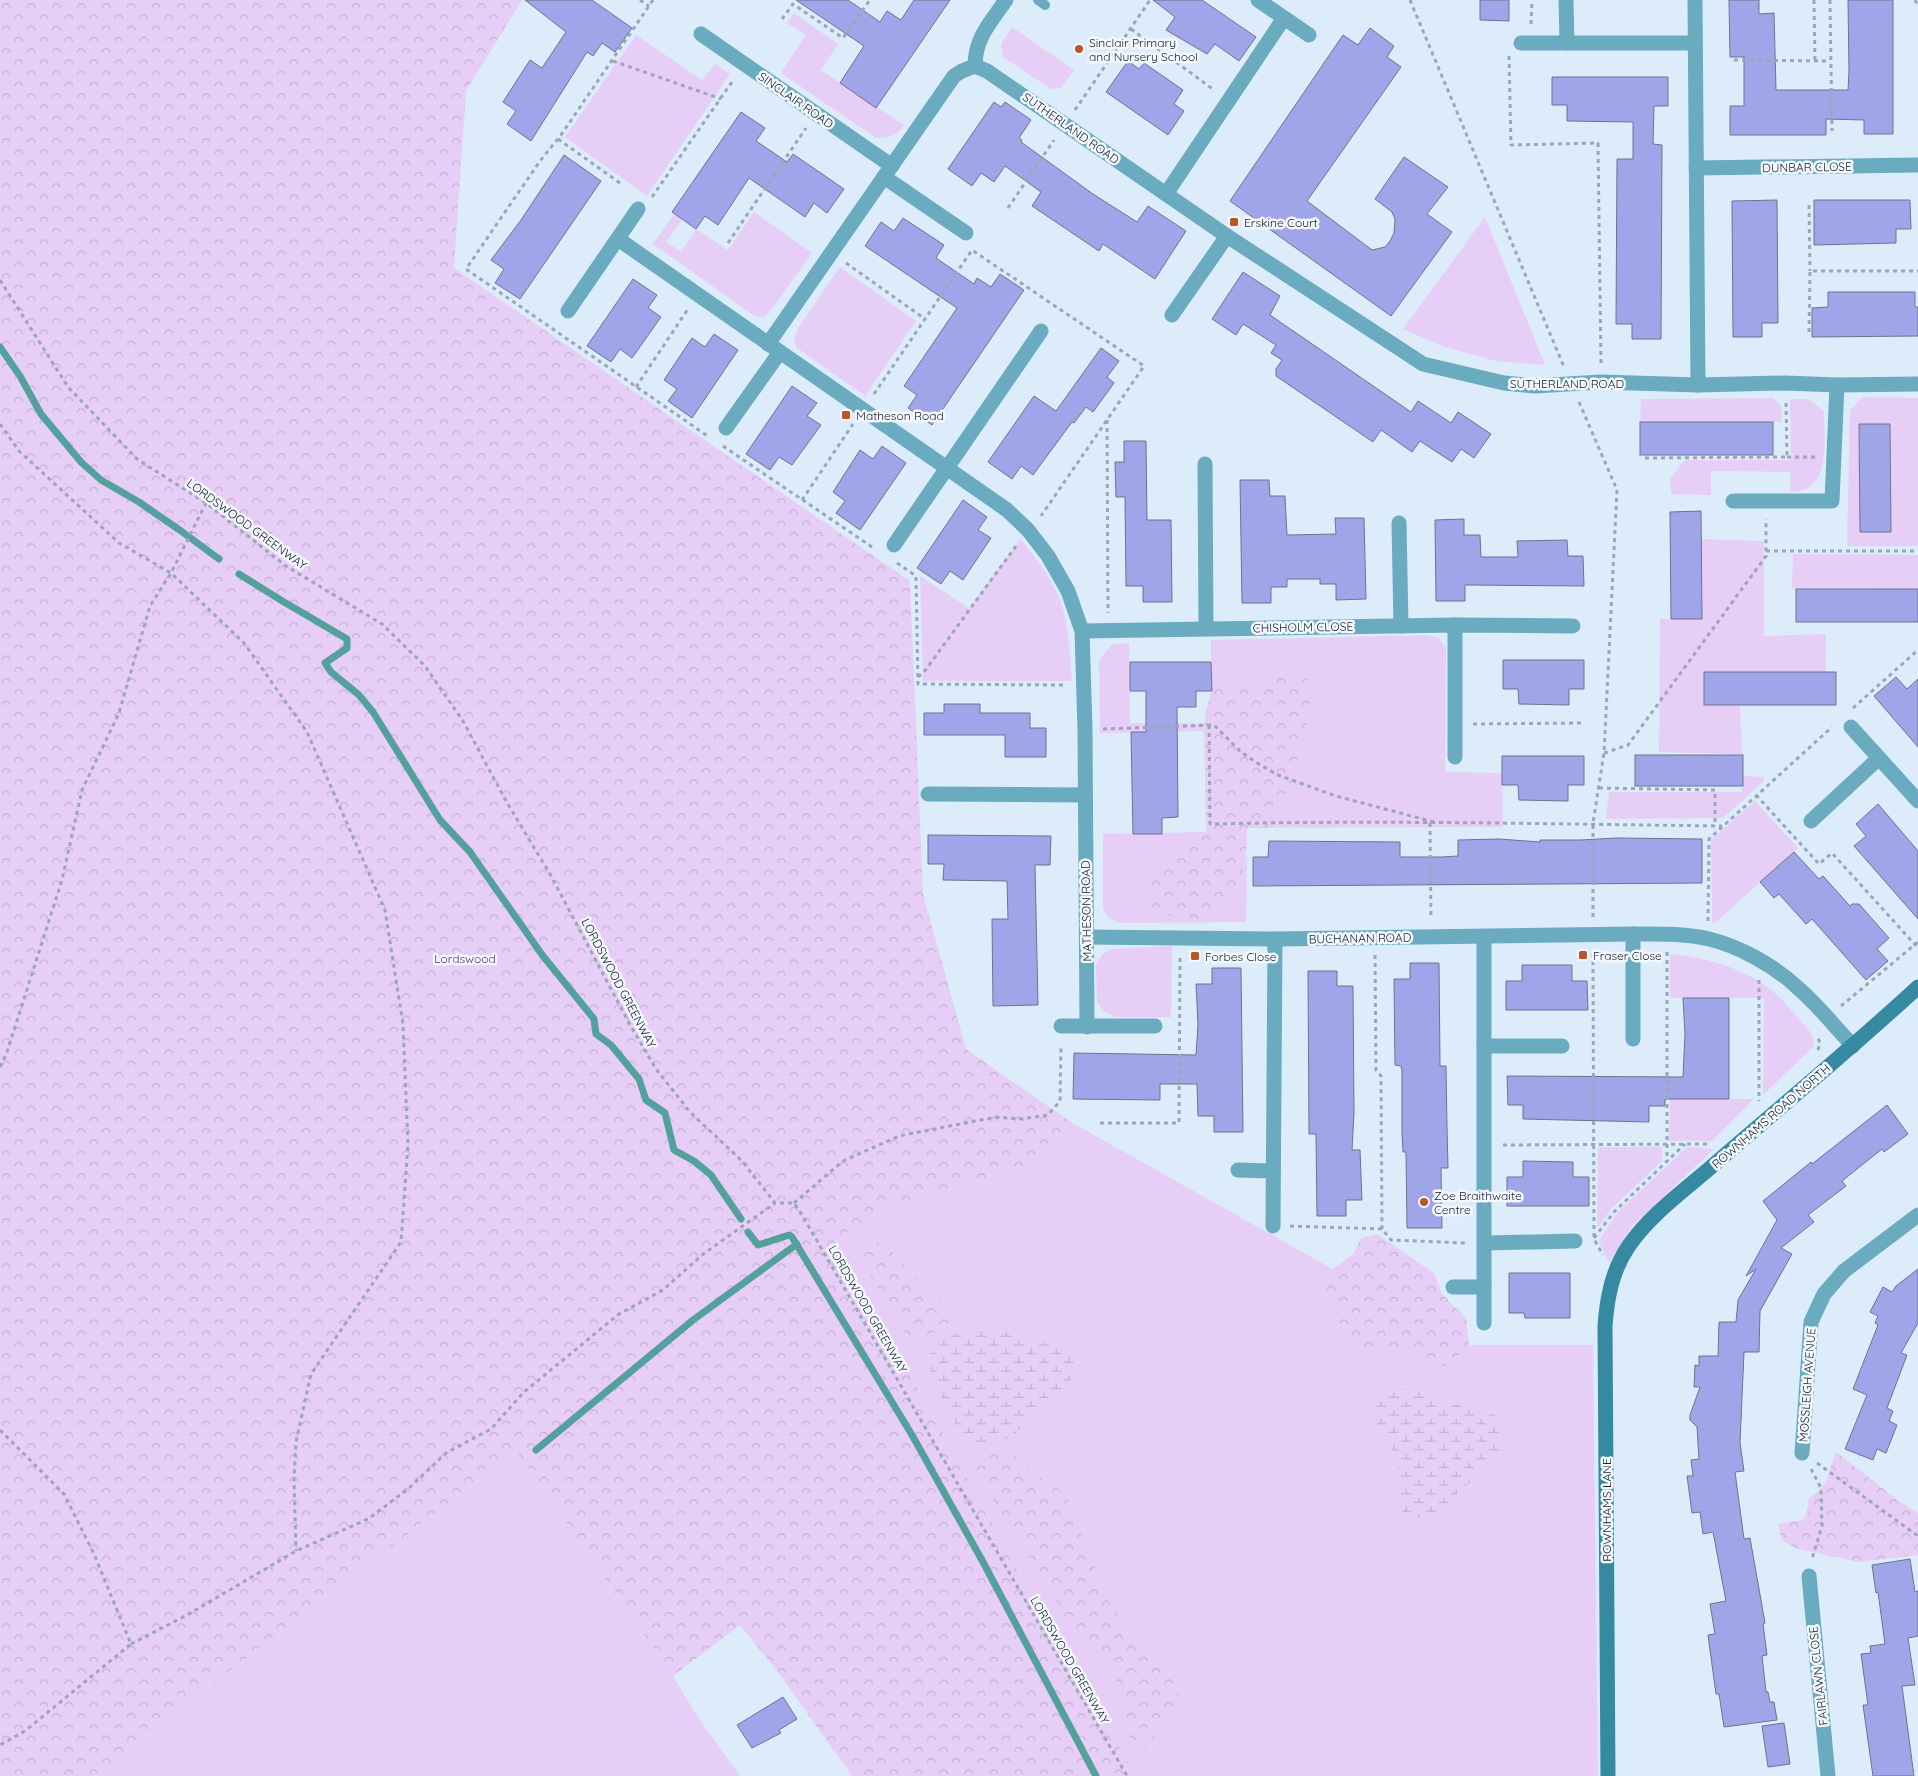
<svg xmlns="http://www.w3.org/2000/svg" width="1918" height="1776" font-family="Quicksand,sans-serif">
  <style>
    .grass { fill: #e6cef7 }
    .forest { fill: url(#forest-crowns) }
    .wetland { fill: url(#wetland-marsh) }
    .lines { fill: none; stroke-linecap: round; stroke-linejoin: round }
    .stream { stroke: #54a09d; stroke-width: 7 }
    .building { fill: #a0a5ea; stroke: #6f728e }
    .path { stroke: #9aa7b4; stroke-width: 3; stroke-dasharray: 4 4; stroke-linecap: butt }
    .lane { stroke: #6babbf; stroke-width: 10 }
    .street { stroke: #6babbf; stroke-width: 15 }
    .secondary { stroke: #3589a0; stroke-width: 15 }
    .poi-dot { fill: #bc5627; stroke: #f3f8fd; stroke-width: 2 }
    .labels { text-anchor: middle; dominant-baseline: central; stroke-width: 5; stroke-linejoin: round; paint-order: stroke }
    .poi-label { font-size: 12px; fill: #161f28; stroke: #f3f8fd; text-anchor: start }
    .street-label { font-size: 12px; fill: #161f28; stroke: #f3f8fd }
    .park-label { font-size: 12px; fill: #5a2a76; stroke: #f3f8fd }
  </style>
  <defs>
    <pattern id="forest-crowns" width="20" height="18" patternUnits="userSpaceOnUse" patternTransform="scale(1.25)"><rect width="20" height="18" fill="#e6cef7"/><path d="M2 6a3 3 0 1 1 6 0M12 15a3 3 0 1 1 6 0" fill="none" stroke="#c5b0d4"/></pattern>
    <pattern id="wetland-marsh" width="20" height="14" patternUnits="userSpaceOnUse" patternTransform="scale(1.25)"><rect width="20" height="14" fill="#e6cef7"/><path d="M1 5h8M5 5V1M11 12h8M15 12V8" fill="none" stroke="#c5b0d4"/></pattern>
  </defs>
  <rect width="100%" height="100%" fill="#ddecfb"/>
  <g class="grass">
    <path d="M794 13 838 44 821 70 904 125C897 136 888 138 876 138L781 73 806 35 787 23Z"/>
    <path d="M1012 27 1074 70 1061 88 1051 89 1003 57 1001 44Z"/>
    <path d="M636 35 702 80 715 64 730 74 647 196 565 137Z"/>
    <path d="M754 212 812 253 769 313 763 317 753 315 653 244 674 214 682 219 666 242 681 252 696 229 728 250Z"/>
    <path d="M1485 217 1545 365 1496 361 1442 346 1403 329Z"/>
    <path d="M840 267 916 321 865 396 797 348 794 339 798 328Z"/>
    <path d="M1863 397 1918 398V546H1847L1850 410Z"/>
    <path d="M1773 398 1781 405 1782 422H1640L1641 399Z"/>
    <path d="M1790 399H1809L1824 411C1824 432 1830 479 1806 489 1801 491 1795 491 1790 492V472L1711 471V495L1671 494 1670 479 1685 460H1791Z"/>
    <path d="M1020 539C1035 557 1052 578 1060 600 1069 624 1070 656 1072 681H923L920 576 969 608Z"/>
    <path d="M1701 539 1764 541V636L1826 634V672H1704V705H1740L1742 754 1659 752 1660 619H1702Z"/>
    <path d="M1793 554 1918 555V589L1792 588Z"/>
    <path d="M1426 635 1439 638 1446 648 1445 772 1502 773 1503 827 1206 828 1204 731 1100 733 1099 661 1111 645 1129 643 1130 723H1211V640Z"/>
    <path d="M1743 776 1764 777V781L1723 818 1606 819 1609 792H1742Z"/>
    <path d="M1755 801 1798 848 1715 923H1712L1711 840Z"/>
    <path d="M1206 832 1177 846 1169 862 1153 869 1152 881 1155 912 1191 919 1209 917 1225 904 1236 889 1247 855 1246 922 1119 923 1107 916 1103 908V834Z"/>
    <path d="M1172 946 1171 1017H1115L1104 1011 1097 1002 1096 964 1102 955 1111 949Z"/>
    <path d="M1670 954C1707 957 1747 969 1776 994 1784 1001 1790 1010 1797 1017 1805 1026 1814 1033 1814 1046L1763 1095 1764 998H1670Z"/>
    <path d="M1670 1099H1754L1712 1141H1669Z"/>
    <path d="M1071 1122 1468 1345H1593L1598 1776H1136L1076 1673 835 1238 896 1204 1019 1169Z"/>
    <path d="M1598 1147H1662V1161L1611 1209 1597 1229Z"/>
    <path d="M1687 1147 1714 1149 1632 1226 1609 1263 1599 1241 1616 1214Z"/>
    <path d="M516 1451 673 1676 695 1713 740 1776H93Z"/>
  </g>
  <g class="forest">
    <path d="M0 0H522L466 91 454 268 910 581 923 894 966 1049 1071 1122 1019 1169 896 1204 835 1239 1076 1673 1136 1776H852L778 1672 740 1625 673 1676 516 1451 93 1776H0Z"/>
    <path d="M1283 675 1308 679 1310 699 1308 722 1296 744 1298 772 1283 796 1268 828H1247C1247 859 1244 888 1218 910 1216 912 1212 916 1209 917 1196 923 1169 915 1155 912L1148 897 1153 869 1169 862 1177 846 1206 832 1205 715 1211 694 1218 682 1232 686 1244 682 1259 686Z"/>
    <path d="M1377 1234 1434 1273 1442 1294 1466 1318 1469 1345 1446 1367 1407 1349 1376 1353 1354 1343 1341 1327 1333 1306 1322 1297 1323 1286 1333 1269 1354 1253 1361 1238Z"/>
    <path d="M872 1241 888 1247 924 1287 939 1299 954 1318C938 1332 928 1338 907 1337L861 1259 862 1249Z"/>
    <path d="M994 1449 1009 1451 1019 1459 1031 1473 1055 1486 1068 1499 1108 1601 1143 1650 1156 1654 1168 1667 1178 1686V1704L1146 1748 1132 1742 1125 1727 1122 1690 1110 1667 1096 1658 1073 1633 1051 1592 996 1506 984 1483 970 1464 975 1454Z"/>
    <path d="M1836 1452 1899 1501 1918 1513V1555L1858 1562 1795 1548 1782 1540 1778 1524 1802 1520 1807 1513 1808 1500 1825 1484Z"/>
  </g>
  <g class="wetland">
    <path d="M967 1330 1019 1333 1061 1350 1073 1360 1076 1373C1066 1390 1048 1397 1033 1410 1026 1416 1022 1428 1015 1434 1004 1442 974 1448 964 1438 957 1431 954 1420 949 1411 940 1394 922 1368 934 1347 940 1337 957 1333 967 1330Z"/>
    <path d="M1401 1389H1419L1435 1398 1495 1415 1505 1429 1500 1450 1485 1468 1457 1494 1445 1508 1426 1518H1408L1398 1505C1401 1467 1397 1451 1374 1420 1377 1398 1379 1394 1401 1389Z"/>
  </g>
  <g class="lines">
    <g class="stream">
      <path d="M0 347 20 376 41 414 81 462 101 480 139 502 181 531 219 559"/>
      <path d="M239 574 284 602 347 639V648L325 663 331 672 359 695 373 712 440 820 470 852 543 956 594 1019 596 1034 611 1045 639 1079 646 1100 665 1113 674 1150 694 1161 711 1175 741 1219"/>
      <path d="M748 1232 758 1245 789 1235 792 1237 912 1435 983 1562 1096 1776"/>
      <path d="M536 1450 693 1320 797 1244"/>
    </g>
  </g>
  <g class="building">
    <path d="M525 0H592L632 28 615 52 602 43 593 56 587 52 531 141 507 124 516 111 503 102 530 60 542 68 566 32Z"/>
    <path d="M796 0H848L880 22 887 11 901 20 914 0H950L876 108 840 83 864 46Z"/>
    <path d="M1153 0H1202L1256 37 1239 61 1215 44 1207 54 1166 30 1175 17Z"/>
    <path d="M1480 0H1509V21L1480 20Z"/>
    <path d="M1729 0H1759V14L1774 13 1776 90H1848L1849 71 1848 0H1893V134H1864V120L1826 119V135H1730V106H1744V57H1730Z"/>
    <path d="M1370 28 1394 46 1387 57 1401 67 1307 201 1372 250 1385 247 1390 241 1394 233 1395 219 1392 212 1375 199 1404 157 1448 187 1427 214 1452 232 1391 316 1230 201 1343 35 1358 45Z"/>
    <path d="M1128 61 1139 69 1144 63 1183 90 1174 104 1184 111 1168 135 1106 92Z"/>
    <path d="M1552 77H1668V106H1654L1653 144 1662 145 1661 339H1632V324H1616L1617 159H1633V122L1567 121V105H1552Z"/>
    <path d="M994 102 1001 107 1005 102 1031 120 1019 138 1022 140 1021 142 1093 194 1137 222 1148 206 1186 231 1155 279 1103 244 1099 251 1032 206 1041 192 1005 166 994 182 981 173 972 186 948 169Z"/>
    <path d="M741 112 765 128 756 141 787 162 793 154 844 189 827 213 814 203 805 217 749 178 718 225 705 216 696 229 672 212Z"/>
    <path d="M564 155 601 181 520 299 495 283 504 269 491 260 521 220Z"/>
    <path d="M1777 200 1778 323H1762V337H1733L1732 201Z"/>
    <path d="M1814 200H1910L1911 229H1896V243L1814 245Z"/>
    <path d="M903 218 944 245 936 258 974 284 977 278 991 287 1000 274 1024 290 932 425 908 408 917 395 904 386 957 308 865 246 881 222 894 231Z"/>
    <path d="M1243 272 1280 296 1270 315 1411 412 1418 401 1451 423 1458 412 1491 434 1474 458 1461 449 1452 462 1420 441 1412 452 1381 430 1373 442 1276 376V369L1282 360 1271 353 1276 345 1243 324 1236 335 1212 319Z"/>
    <path d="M633 279 657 295 648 308 661 317 632 358 620 349 611 362 587 346Z"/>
    <path d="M1828 292H1915V307H1918V336L1812 337V308L1828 307Z"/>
    <path d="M714 334 738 350 692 418 668 401 677 389 664 380 692 338 705 347Z"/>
    <path d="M1101 348 1119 361 1107 377 1114 383 1093 412 1086 407 1074 423 1072 422 1033 475 1021 466 1012 479 988 462 1034 396 1056 411Z"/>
    <path d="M792 386 817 403 807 416 821 425 792 465 779 457 770 470 746 454Z"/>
    <rect x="1640" y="422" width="133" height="33"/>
    <path d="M1859 424H1890L1891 532H1860Z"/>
    <path d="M1124 441H1146L1147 520H1171L1172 602H1143V586H1126L1125 497H1116L1115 462H1124Z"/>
    <path d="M882 446 906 463 860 530 836 513 845 501 833 492 860 450 873 459Z"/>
    <path d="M1240 480H1269L1270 496H1285L1287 535 1336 534 1335 518H1364L1366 599 1336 600V584H1320V579H1287V587H1271V603H1242Z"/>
    <path d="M963 500 987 517 978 530 991 538 963 580 950 571 941 584 917 568Z"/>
    <path d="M1701 511 1702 619H1671L1670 512Z"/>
    <path d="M1464 519V535H1480L1481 557H1518L1517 541 1567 540 1568 556H1583L1584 586 1465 585V601H1436L1435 520Z"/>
    <rect x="1796" y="589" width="122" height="33"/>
    <path d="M1503 660H1584V689H1569V705L1519 704 1518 689H1503Z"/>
    <path d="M1130 662H1211L1212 691H1196V707H1177L1178 817 1162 818V834H1133L1131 732H1146V691H1130Z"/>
    <rect x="1704" y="672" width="132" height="33"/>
    <path d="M1896 677 1907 689 1918 679V747L1874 696Z"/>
    <path d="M944 704H980V713H1030V728H1046V757H1005V735H924V713H944Z"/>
    <rect x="1635" y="755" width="108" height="31"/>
    <path d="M1502 756H1584V785H1568V801L1519 800 1518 785H1502Z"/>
    <path d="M1878 804 1918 851V919L1854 846 1866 836 1856 824Z"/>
    <path d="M928 835 1051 836 1050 865H1035L1038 1005 993 1006 992 919H1008L1007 881 943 880 944 864H928Z"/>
    <path d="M1616 838 1702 839V883L1253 886V857H1268L1269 841 1400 842V857H1442L1458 856V840L1499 839 1540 842V840H1581Z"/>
    <path d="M1794 852 1819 879 1823 876 1850 906 1852 904H1859L1889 938 1877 949 1888 961 1866 980 1812 919 1806 924 1779 894 1774 898 1760 882Z"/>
    <path d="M1410 963H1439L1440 1066H1446L1447 1127 1448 1168H1441L1442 1228H1407L1406 1152H1403L1402 1133V1071L1401 1066 1395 1065 1394 979H1410Z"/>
    <path d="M1522 965H1572V981H1587L1588 1010H1506V981H1522Z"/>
    <path d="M1212 968H1241L1243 1132H1214V1116H1198L1197 1084H1160V1100L1073 1099 1074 1053 1196 1055 1198 1025 1196 984H1212Z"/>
    <path d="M1308 971H1337V986H1353L1354 1113 1352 1150H1360L1362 1200H1346V1216H1317L1316 1134H1309Z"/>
    <path d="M1683 998H1729V1099H1665V1106H1649V1122L1523 1119V1105H1508L1507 1076 1683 1077 1685 1034Z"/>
    <path d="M1887 1105 1908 1134 1884 1152 1882 1149 1842 1181 1846 1186 1808 1215 1814 1222 1781 1248 1792 1254 1760 1311 1759 1352H1744L1740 1443 1744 1471 1735 1472 1744 1539 1750 1538 1765 1623 1763 1624 1767 1655 1762 1656 1766 1692H1768L1770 1702H1774L1777 1720 1724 1727 1719 1694H1716L1708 1635 1715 1634 1710 1604 1726 1601 1713 1532 1703 1534 1700 1512 1692 1513 1687 1476H1693L1691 1460 1699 1459 1697 1427 1690 1420V1415L1700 1387H1694L1695 1365 1699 1366V1356H1718L1719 1322H1736L1738 1300 1756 1269 1746 1276 1777 1220 1763 1201 1811 1162 1812 1164Z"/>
    <path d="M1523 1161 1573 1162V1177H1589V1206H1507V1177H1523Z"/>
    <path d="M1918 1269V1323L1901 1353 1907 1355 1887 1408 1893 1411 1889 1421 1897 1425 1886 1453 1877 1449 1873 1460 1845 1449 1867 1395 1853 1389 1878 1325 1875 1323 1878 1316 1870 1312 1883 1287 1892 1292 1896 1286Z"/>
    <path d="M1509 1273H1570V1318H1525L1524 1313H1509Z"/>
    <path d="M1910 1559 1915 1592 1918 1591V1636L1908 1638 1915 1685 1902 1686 1914 1776H1873L1863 1705H1868L1861 1654 1871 1653 1870 1646 1885 1644 1878 1592 1876 1593 1872 1565Z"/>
    <path d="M783 1697 797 1719 779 1730 781 1733 752 1748 737 1725Z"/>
    <path d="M1784 1723 1790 1764 1768 1767 1762 1726Z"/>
  </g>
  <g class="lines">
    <g class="path">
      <path d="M640 0 649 6"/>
      <path d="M653 0 561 135 540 161 466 269 709 437"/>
      <path d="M1410 0 1564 367"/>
      <path d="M1814 0 1815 61"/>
      <path d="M1830 0 1832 131"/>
      <path d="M1915 0 1918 6"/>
      <path d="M782 19 793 4 843 38 870 0"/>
      <path d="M1531 24 1532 0"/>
      <path d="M1131 29 1214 90"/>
      <path d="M1509 56 1511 145 1598 143 1601 365"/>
      <path d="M1734 60 1830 61"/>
      <path d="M613 61 721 99"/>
      <path d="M1075 110 1150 0"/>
      <path d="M558 139 620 183"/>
      <path d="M652 197 734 79"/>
      <path d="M1809 205 1810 271"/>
      <path d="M1008 208 1054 140"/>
      <path d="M728 243 806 128"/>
      <path d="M846 263 925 319"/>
      <path d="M0 280 68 387 137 459 206 503 286 566 382 624 425 666 463 721 506 801 550 874 629 1023 656 1069 690 1112 742 1161 775 1203H794L802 1215 1127 1776"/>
      <path d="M1809 332 1810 271H1918"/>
      <path d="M636 387 688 309"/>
      <path d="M874 394 972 250 1144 366 1041 516"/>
      <path d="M1579 402 1617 490 1604 753 1593 823V917"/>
      <path d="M1107 420 1108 613"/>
      <path d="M0 424 19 451 119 543 171 573 244 643 307 732 385 910 403 1024 408 1145 401 1242 311 1374 296 1442 294 1480 296 1551"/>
      <path d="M723 446 875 549"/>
      <path d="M1787 457H1816"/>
      <path d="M1645 458 1787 457 1786 401"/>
      <path d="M802 500 853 424"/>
      <path d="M1766 551H1918"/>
      <path d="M897 563 916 576 918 684 1065 685"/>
      <path d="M918 677 924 672 1016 546"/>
      <path d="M1853 708 1918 650"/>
      <path d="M1473 724 1583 723"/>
      <path d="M1209 725 1210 824C1381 820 1552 824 1722 826"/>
      <path d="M1103 729 1214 725 1241 752 1257 763 1278 775 1336 796 1434 822"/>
      <path d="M1604 753 1628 745 1766 556V519"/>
      <path d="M1599 788 1715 790V826"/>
      <path d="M1756 795 1819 864 1832 853 1918 948"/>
      <path d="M1430 823 1431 919"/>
      <path d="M1708 921 1709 839 1832 727"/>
      <path d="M1667 952V1162"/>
      <path d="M1593 953 1594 1239 1603 1255"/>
      <path d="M1375 955 1376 1070 1381 1076 1382 1229"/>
      <path d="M1759 980V1101"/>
      <path d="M1841 1006 1918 942"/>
      <path d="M1818 1050 1820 1043 1818 1038"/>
      <path d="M0 1067 6 1055 62 880 82 790 119 713 150 606 171 573 206 503"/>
      <path d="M1100 1123H1179L1180 956"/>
      <path d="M1503 1145 1709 1144"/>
      <path d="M794 1203 843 1161 899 1136 996 1117 1021 1119 1048 1115 1060 1101 1061 1045"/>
      <path d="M1290 1226 1382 1229 1391 1240 1466 1243"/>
      <path d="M1594 1238 1614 1212 1685 1144"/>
      <path d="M0 1430 64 1494 94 1554 131 1644 25 1731 0 1745"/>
      <path d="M1817 1463 1918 1536"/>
      <path d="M1811 1469 1821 1488 1822 1526 1812 1559"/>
      <path d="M131 1644 187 1615 296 1551 368 1519 408 1489 446 1453 491 1429 524 1392 619 1314 663 1290 702 1255 775 1203"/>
    </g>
    <path class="lane" d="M1038 0 1045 5"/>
    <g class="street">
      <path d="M1258 0 1309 35"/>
      <path d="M1566 0 1567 43"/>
      <path d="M1695 0 1698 385"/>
      <path d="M701 34 892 166"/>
      <path d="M1521 43H1695"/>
      <path d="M975 66 987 71 1227 236 1423 364 1504 383 1535 386 1601 382 1698 385 1785 383 1837 385 1918 384"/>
      <path d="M975 66C975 38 990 23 1006 0"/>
      <path d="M1696 168 1918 165"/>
      <path d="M884 177 966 233"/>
      <path d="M1166 194 1284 18"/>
      <path d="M618 239 1007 510 1028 530 1048 556 1068 591 1082 631 1085 730 1087 1027"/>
      <path d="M568 311 638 209"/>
      <path d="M1172 315 1227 236"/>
      <path d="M768 344 954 76 962 71 975 66"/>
      <path d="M726 428 780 352"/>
      <path d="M1205 464 1206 629"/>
      <path d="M1733 501H1832L1837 385"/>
      <path d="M1399 523 1401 626"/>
      <path d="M894 545 1041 331"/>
      <path d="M1082 631 1455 625 1573 626"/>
      <path d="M1851 727 1918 801"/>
      <path d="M1455 757V625"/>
      <path d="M928 794 1084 795"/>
      <path d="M1811 821 1879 758"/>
      <path d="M1633 934V1039"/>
      <path d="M1087 937 1275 939 1633 934C1657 934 1684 933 1709 939 1739 946 1775 966 1798 988 1818 1005 1835 1027 1853 1046"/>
      <path d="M1061 1026H1155"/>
      <path d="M1484 1046H1562"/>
      <path d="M1238 1170 1273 1171"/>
      <path d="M1273 1226 1275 939"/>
      <path d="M1485 1243 1575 1241"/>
      <path d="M1453 1287H1484"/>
      <path d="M1484 1323V937"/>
      <path d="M1802 1453 1811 1322 1824 1294 1844 1271 1918 1215"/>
      <path d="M1809 1576 1828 1776"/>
    </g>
    <path class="secondary" d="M1608 1776 1605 1326C1607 1298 1612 1271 1628 1247 1651 1213 1688 1188 1718 1161 1785 1103 1853 1047 1918 987"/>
  </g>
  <g class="poi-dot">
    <circle cx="1079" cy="49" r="5"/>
    <rect x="1229" y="217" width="10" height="10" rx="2.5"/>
    <rect x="841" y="410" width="10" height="10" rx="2.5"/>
    <rect x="1578" y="950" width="10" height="10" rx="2.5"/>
    <rect x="1190" y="951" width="10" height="10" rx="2.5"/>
    <circle cx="1424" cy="1202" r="5"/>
  </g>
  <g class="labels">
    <g class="poi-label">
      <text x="1089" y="42">Sinclair Primary<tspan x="1089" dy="14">and Nursery School</tspan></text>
      <text x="1244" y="222">Erskine Court</text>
      <text x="856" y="415">Matheson Road</text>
      <text x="1593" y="955">Fraser Close</text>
      <text x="1205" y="956">Forbes Close</text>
      <text x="1434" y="1195">Zoe Braithwaite<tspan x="1434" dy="14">Centre</tspan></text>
    </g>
    <g class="street-label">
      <text transform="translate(796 100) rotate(35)">SINCLAIR ROAD</text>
      <text transform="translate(1071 128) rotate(35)">SUTHERLAND ROAD</text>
      <text transform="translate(1807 167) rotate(-1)">DUNBAR CLOSE</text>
      <text x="1567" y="383">SUTHERLAND ROAD</text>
      <text transform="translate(247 524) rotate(36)">LORDSWOOD GREENWAY</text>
      <text transform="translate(1303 627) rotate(-1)">CHISHOLM CLOSE</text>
      <text transform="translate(1086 911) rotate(-91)">MATHESON ROAD</text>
      <text transform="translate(1360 938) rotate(-1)">BUCHANAN ROAD</text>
      <text transform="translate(619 983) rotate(62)">LORDSWOOD GREENWAY</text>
      <text transform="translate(1771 1116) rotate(-41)">ROWNHAMS ROAD NORTH</text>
      <text transform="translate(868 1309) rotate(60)">LORDSWOOD GREENWAY</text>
      <text transform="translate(1807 1385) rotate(-86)">MOSSLEIGH AVENUE</text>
      <text transform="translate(1606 1510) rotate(-90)">ROWNHAMS LANE</text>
      <text transform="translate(1070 1660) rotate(60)">LORDSWOOD GREENWAY</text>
      <text transform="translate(1818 1676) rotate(-96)">FAIRLAWN CLOSE</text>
    </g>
    <g class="park-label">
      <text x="465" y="958">Lordswood</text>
    </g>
  </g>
</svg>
